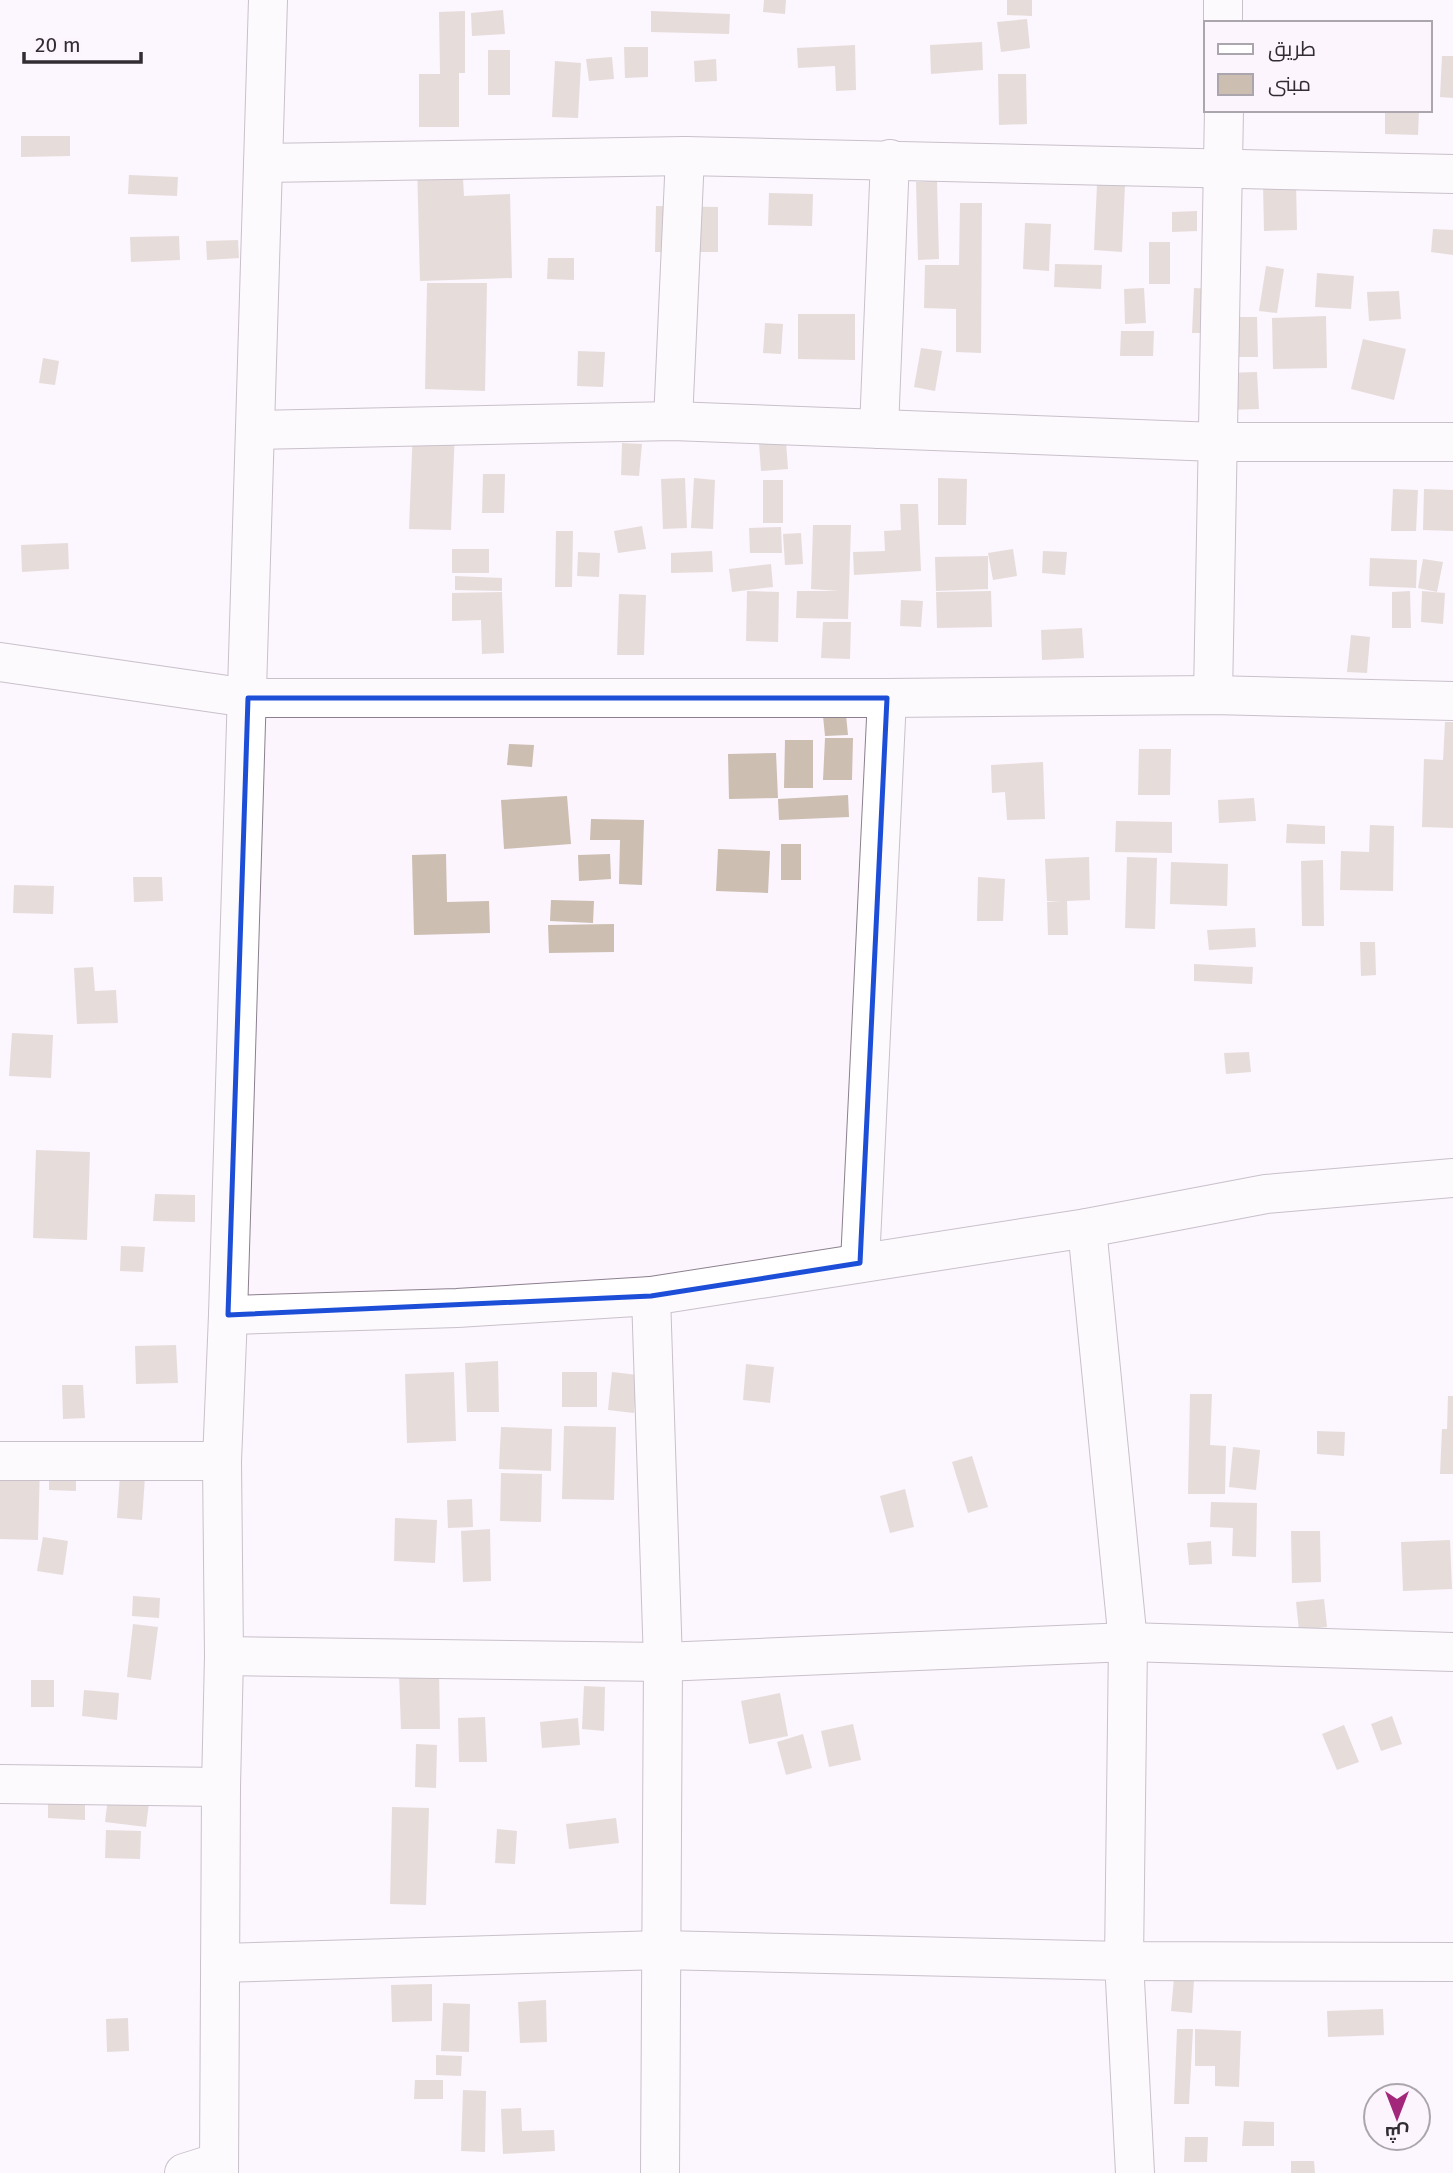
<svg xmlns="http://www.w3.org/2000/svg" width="1453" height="2173" font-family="'Fira Sans',Cairo,sans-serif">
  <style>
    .building { fill: #ccbeb1 }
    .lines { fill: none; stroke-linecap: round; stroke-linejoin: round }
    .street-casing { stroke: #8b7f8d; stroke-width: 40 }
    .secondary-casing { stroke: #8b7f8d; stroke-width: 40 }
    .street { stroke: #fff; stroke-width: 38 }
    .secondary { stroke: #fff; stroke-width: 38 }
    .marked { fill: none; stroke: #1d4ed8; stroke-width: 5; stroke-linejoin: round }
  </style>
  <rect width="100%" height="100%" fill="#fcf5fe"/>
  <g class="building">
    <path d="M764 0H786L785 14 763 12Z"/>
    <path d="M1007 0H1032V16L1007 15Z"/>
    <path d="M503 10 505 34 472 36 471 13Z"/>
    <path d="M465 11V73H459V127H419V74H440L439 12Z"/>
    <path d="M651 11 730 14 729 34 651 32Z"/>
    <path d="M1027 19 1030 48 1001 52 997 22Z"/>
    <path d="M982 42 983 70 931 74 930 45Z"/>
    <path d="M855 45 856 90 836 91 835 66 798 68 797 48Z"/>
    <path d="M624 47H648V77L625 78Z"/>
    <rect x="488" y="50" width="22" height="45"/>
    <path d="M1442 56H1453V98L1440 97Z"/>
    <path d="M612 57 614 79 589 81 586 59Z"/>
    <path d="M716 59 717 81 695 82 694 61Z"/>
    <path d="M555 61 581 63 578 118 552 117Z"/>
    <path d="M998 74H1026L1027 124 999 125Z"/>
    <path d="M1385 110H1419L1418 135 1385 134Z"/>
    <path d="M21 136H70V156L21 157Z"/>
    <path d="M462 161 464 196 510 194 512 278 420 281 417 163Z"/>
    <path d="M129 175 178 177 177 196 128 194Z"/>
    <path d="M937 181 939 259 918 260 916 182Z"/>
    <path d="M1296 182 1297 230 1264 231 1263 183Z"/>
    <path d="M1097 184 1125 185 1122 252 1094 250Z"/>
    <path d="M769 193 813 194 812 226 768 225Z"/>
    <path d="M960 203H982L981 353 956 352V309L924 308 925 265H959Z"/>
    <path d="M656 206 718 207V252H655Z"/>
    <path d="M1197 211V231L1172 232V212Z"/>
    <path d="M1025 223 1051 224 1049 271 1023 269Z"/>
    <path d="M1433 229 1453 230V255L1431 252Z"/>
    <path d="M179 236 180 260 131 262 130 237Z"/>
    <path d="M238 240 239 258 207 260 206 241Z"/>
    <rect x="1149" y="242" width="21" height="42"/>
    <path d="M548 258H574V280L547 279Z"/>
    <path d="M1055 264 1102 265 1101 289 1054 287Z"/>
    <path d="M1266 266 1284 269 1277 313 1259 311Z"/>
    <path d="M1317 273 1354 276 1351 309 1315 307Z"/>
    <path d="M427 283H487L485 391 425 389Z"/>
    <path d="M1144 288 1146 323 1125 324 1124 289Z"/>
    <path d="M1194 288 1214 289 1213 333H1192Z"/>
    <path d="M1399 291 1401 319 1369 321 1367 292Z"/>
    <path d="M798 314H855V360L798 359Z"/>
    <path d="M1326 316 1327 368 1273 369 1272 318Z"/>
    <path d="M1236 317H1257L1258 357H1236Z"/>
    <path d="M765 323 783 324 781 354 763 353Z"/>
    <path d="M1121 331H1154L1153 356H1120Z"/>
    <path d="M1363 339 1406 349 1394 400 1351 389Z"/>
    <path d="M921 348 942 351 935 391 914 387Z"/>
    <path d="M578 351 605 352 603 387 577 386Z"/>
    <path d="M43 358 59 361 55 385 39 383Z"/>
    <path d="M1257 372 1259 409 1225 410 1224 373Z"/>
    <path d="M413 427 455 429 451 530 409 529Z"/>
    <path d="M786 442 788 469 761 471 759 443Z"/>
    <path d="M622 443 642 444 639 476 621 475Z"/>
    <path d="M483 474H505L504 513H482Z"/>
    <path d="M685 478 687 528 663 529 661 479Z"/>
    <path d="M694 478 715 480 713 529 691 528Z"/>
    <path d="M938 478 967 479 966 525H938Z"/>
    <rect x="763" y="480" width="20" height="43"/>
    <path d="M1393 489 1418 490 1416 531H1391Z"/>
    <path d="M1424 489 1453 490V531L1423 530Z"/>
    <path d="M900 504H918L921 571 854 575 853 552 885 551 884 531 901 530Z"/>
    <path d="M813 525H851L848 619 796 618 797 591H839L811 589Z"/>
    <path d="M642 526 646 549 618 553 614 531Z"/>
    <path d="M781 527 782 553H750L749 528Z"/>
    <path d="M556 531H573L572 587H555Z"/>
    <path d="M801 533 803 564 785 565 783 534Z"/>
    <path d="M68 543 69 569 22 572 21 545Z"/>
    <rect x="452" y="549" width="37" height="24"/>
    <path d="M1013 549 1017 576 993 580 988 553Z"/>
    <path d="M712 551 713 572 671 573V553Z"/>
    <path d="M1043 551 1067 552 1065 575 1042 573Z"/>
    <path d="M578 552 600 553 599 577 577 576Z"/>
    <path d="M988 556V589L936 591 935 557Z"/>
    <path d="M1370 558 1417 560 1416 588 1369 586Z"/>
    <path d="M1423 559 1443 562 1437 592 1418 588Z"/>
    <path d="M771 564 773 587 732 592 729 569Z"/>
    <path d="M455 576 502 578V591L455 590Z"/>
    <path d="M747 591 779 592 778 642 746 641Z"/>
    <path d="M991 591 992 627 937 628 936 592Z"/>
    <path d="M1410 591 1411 628H1392V592Z"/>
    <path d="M1422 591 1445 593 1443 624 1421 622Z"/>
    <path d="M502 592 504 653 482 654 481 620 452 621V593Z"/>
    <path d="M619 594 646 595 644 655H617Z"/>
    <path d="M901 600 923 601 921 627 900 626Z"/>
    <path d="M823 622H851L850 659 821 658Z"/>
    <path d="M1082 628 1084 658 1042 660 1041 630Z"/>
    <path d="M1351 635 1370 637 1367 673 1347 672Z"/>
    <path d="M846 715 848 735 825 736 823 716Z"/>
    <path d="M1445 722H1453V828L1422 827 1424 759 1443 760Z"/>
    <path d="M825 738H853L852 780H823Z"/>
    <path d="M785 740H813V788H784Z"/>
    <path d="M509 744 534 745 532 767 507 765Z"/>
    <path d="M1139 749H1171L1170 795H1138Z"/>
    <path d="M776 753 778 798 729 799 728 754Z"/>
    <path d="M1043 762 1045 819 1007 820 1005 792 992 793 991 765Z"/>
    <path d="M848 795 849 817 779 820 778 799Z"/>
    <path d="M567 796 571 844 504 849 501 800Z"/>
    <path d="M1254 798 1256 821 1219 823 1218 800Z"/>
    <path d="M591 819 644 820 642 885 619 884 620 840H590Z"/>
    <path d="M1116 821 1172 822V853L1115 852Z"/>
    <path d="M1287 824 1325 826V844L1286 843Z"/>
    <path d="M1370 825 1394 826 1393 891 1340 890 1341 851 1369 852Z"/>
    <rect x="781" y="844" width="20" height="36"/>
    <path d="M718 849 770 851 768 893 716 891Z"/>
    <path d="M446 854 447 902 489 901 490 933 414 935 412 855Z"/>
    <path d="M610 854 611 879 579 881 578 855Z"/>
    <path d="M1089 857 1090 900 1067 901 1068 935H1048L1047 902H1061L1047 901 1045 859Z"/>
    <path d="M1127 857 1157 858 1155 929 1125 928Z"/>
    <path d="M1323 860 1324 926H1302L1301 861Z"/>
    <path d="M1171 862 1228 864 1227 906 1170 904Z"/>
    <path d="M133 877H162L163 901 134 902Z"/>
    <path d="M978 877 1005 879 1003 921H977Z"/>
    <path d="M14 885 54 886 53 914 13 913Z"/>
    <path d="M551 900 594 901 593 923 550 921Z"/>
    <path d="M614 924V952L549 953 548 925Z"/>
    <path d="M1255 928 1256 947 1209 950 1207 930Z"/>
    <path d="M1360 942H1375L1376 975 1361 976Z"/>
    <path d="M1194 964 1253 967 1252 984 1194 981Z"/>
    <path d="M93 967 95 991 116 990 118 1023 77 1024 74 968Z"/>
    <path d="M12 1033 53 1035 51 1078 9 1076Z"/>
    <path d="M1249 1052 1251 1072 1226 1074 1224 1053Z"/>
    <path d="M36 1150 90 1152 87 1240 33 1238Z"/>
    <path d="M155 1194 195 1195V1222L153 1221Z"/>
    <path d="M121 1246 145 1247 143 1272 120 1271Z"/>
    <path d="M176 1345 178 1383 136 1384 135 1346Z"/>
    <path d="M498 1361 499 1412H467L465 1363Z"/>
    <path d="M746 1364 774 1367 770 1403 743 1400Z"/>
    <path d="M454 1372 456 1441 407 1443 405 1374Z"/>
    <rect x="562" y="1372" width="35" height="35"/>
    <path d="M612 1372 638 1375 634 1413 608 1410Z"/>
    <path d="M62 1385H83L85 1418 63 1419Z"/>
    <path d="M1190 1394H1212L1210 1445 1226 1446 1225 1494H1188Z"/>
    <path d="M1448 1396H1453V1474H1440L1442 1429H1447Z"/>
    <path d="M564 1426 616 1427 614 1500 562 1499Z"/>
    <path d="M501 1427 552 1429 551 1471 499 1469Z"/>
    <path d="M1317 1431 1345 1432 1344 1456 1317 1454Z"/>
    <path d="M1233 1447 1260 1450 1256 1490 1229 1487Z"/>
    <path d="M972 1456 988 1507 968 1513 952 1462Z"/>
    <path d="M0 1464 40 1465 38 1540 0 1539Z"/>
    <path d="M49 1466 76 1467V1491L49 1490Z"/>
    <path d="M501 1473 542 1474 541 1522 500 1521Z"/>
    <path d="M120 1475 145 1477 142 1520 117 1518Z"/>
    <path d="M905 1489 914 1527 890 1533 880 1496Z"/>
    <path d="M472 1499 473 1527 448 1528 447 1500Z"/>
    <path d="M1211 1502 1257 1503 1256 1557 1232 1556 1233 1528 1210 1527Z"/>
    <path d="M395 1518 437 1520 435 1563 394 1561Z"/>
    <path d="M490 1529 491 1581 463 1582 461 1531Z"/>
    <path d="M1291 1531H1320L1321 1582 1292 1583Z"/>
    <path d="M43 1537 68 1541 63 1575 37 1571Z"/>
    <path d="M1450 1540 1452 1589 1403 1591 1401 1542Z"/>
    <path d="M1211 1541 1212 1564 1189 1565 1187 1543Z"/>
    <path d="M133 1596 160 1598 159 1618 132 1616Z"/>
    <path d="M1324 1599 1327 1627 1299 1630 1296 1602Z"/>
    <path d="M133 1624 158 1627 151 1680 127 1677Z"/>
    <path d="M439 1673 440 1729H401L399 1674Z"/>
    <rect x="31" y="1680" width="23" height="27"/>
    <path d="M584 1686 605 1687 604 1731 582 1729Z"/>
    <path d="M84 1690 119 1693 117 1720 82 1716Z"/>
    <path d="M780 1693 788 1736 749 1744 741 1701Z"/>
    <path d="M1392 1716 1402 1744 1381 1751 1371 1724Z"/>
    <path d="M485 1717 487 1762H459L458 1718Z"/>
    <path d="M578 1718 580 1745 542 1748 540 1722Z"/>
    <path d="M853 1724 861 1760 829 1767 821 1731Z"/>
    <path d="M1344 1725 1359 1762 1337 1770 1322 1734Z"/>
    <path d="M803 1734 812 1768 786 1775 777 1742Z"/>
    <path d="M416 1744 437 1745 436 1788 415 1787Z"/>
    <path d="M108 1797 149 1803 146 1827 105 1822Z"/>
    <path d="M48 1798 85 1799V1820L48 1818Z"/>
    <path d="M392 1807 429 1808 426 1905 390 1904Z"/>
    <path d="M616 1818 619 1843 569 1849 566 1824Z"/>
    <path d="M497 1829 517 1831 515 1864 495 1863Z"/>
    <path d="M106 1830 141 1831 140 1859 105 1858Z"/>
    <path d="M1174 1978 1194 1980 1192 2013 1171 2011Z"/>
    <path d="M432 1984V2021L392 2022 391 1985Z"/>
    <path d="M546 2000 547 2042 520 2043 518 2002Z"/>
    <path d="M443 2003 470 2004 469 2052 441 2051Z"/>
    <path d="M1383 2009 1384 2035 1328 2037 1327 2011Z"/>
    <path d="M128 2018 129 2051 107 2052 106 2019Z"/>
    <path d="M1177 2029H1193L1189 2104H1174Z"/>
    <path d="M1195 2029 1241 2031 1239 2087 1215 2086V2066H1195Z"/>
    <path d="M436 2055 462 2056 461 2076 436 2075Z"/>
    <path d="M415 2080H443V2099H414Z"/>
    <path d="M463 2090 486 2091 485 2152 461 2151Z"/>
    <path d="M521 2108 522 2131 554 2130 555 2151 503 2154 501 2109Z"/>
    <path d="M1244 2121 1274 2122V2146H1242Z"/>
    <path d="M1185 2137H1208L1207 2162H1184Z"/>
    <path d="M1291 2161H1314L1315 2173H1291Z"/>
  </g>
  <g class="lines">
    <g class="street-casing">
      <g id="street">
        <path d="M268 0 228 1315 457 1308 651 1296 1087 1228 1266 1194 1453 1178"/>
        <path d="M1223 0V23"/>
        <path d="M263 163 685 156 1453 174"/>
        <path d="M673 421 685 156"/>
        <path d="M879 429 890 159"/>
        <path d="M255 430 673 421 1216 442H1453"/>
        <path d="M0 662 248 698H887L1213 695 1453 701"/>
        <path d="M1213 695 1224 110"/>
        <path d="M1087 1228 1128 1642 1124 1961 1453 1962"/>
        <path d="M860 1263 887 698"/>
        <path d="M651 1296 663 1662 660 2173"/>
        <path d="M0 1461H222"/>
        <path d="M224 1656 663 1662 1128 1642 1453 1652"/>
        <path d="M0 1784 221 1787"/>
        <path d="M220 1963 661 1950 1124 1961 1135 2173"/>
        <path d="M184 2173 219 2162"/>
      </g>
    </g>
    <g class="secondary-casing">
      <path id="secondary" d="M219 2173 221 1787 224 1656 222 1461 228 1315"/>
    </g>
    <use href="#street" class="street"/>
    <use href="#secondary" class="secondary"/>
  </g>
  <path d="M0 0H1453V2173H0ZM248 698H887L860 1263 651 1296 228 1315Z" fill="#fcf5fe" fill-opacity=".55" fill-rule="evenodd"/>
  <path class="marked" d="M248 698H887L860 1263 651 1296 228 1315Z"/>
  <rect x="1204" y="21" width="228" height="91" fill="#fcf5fe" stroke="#aba5ad" stroke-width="2"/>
  <rect x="1218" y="44" width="35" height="10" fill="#ffffff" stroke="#aba5ad" stroke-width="2"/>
  <text x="1268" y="56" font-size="21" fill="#322d33">طريق</text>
  <rect x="1218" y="74" width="35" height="21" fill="#ccbeb1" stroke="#aba5ad" stroke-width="2"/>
  <text x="1268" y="91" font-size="21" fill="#322d33">مبنى</text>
  <g transform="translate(1397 2117) rotate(180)"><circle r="33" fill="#fcf5fe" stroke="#aba5ad" stroke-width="2"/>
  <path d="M0-5L12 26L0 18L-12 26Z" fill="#a2267a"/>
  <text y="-10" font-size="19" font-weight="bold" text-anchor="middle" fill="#322d33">ش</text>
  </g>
  <path d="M24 52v10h117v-10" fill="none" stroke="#322d33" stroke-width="3.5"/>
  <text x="35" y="52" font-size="21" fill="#322d33" stroke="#fcf5fe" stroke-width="5" paint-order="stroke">20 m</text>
</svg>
